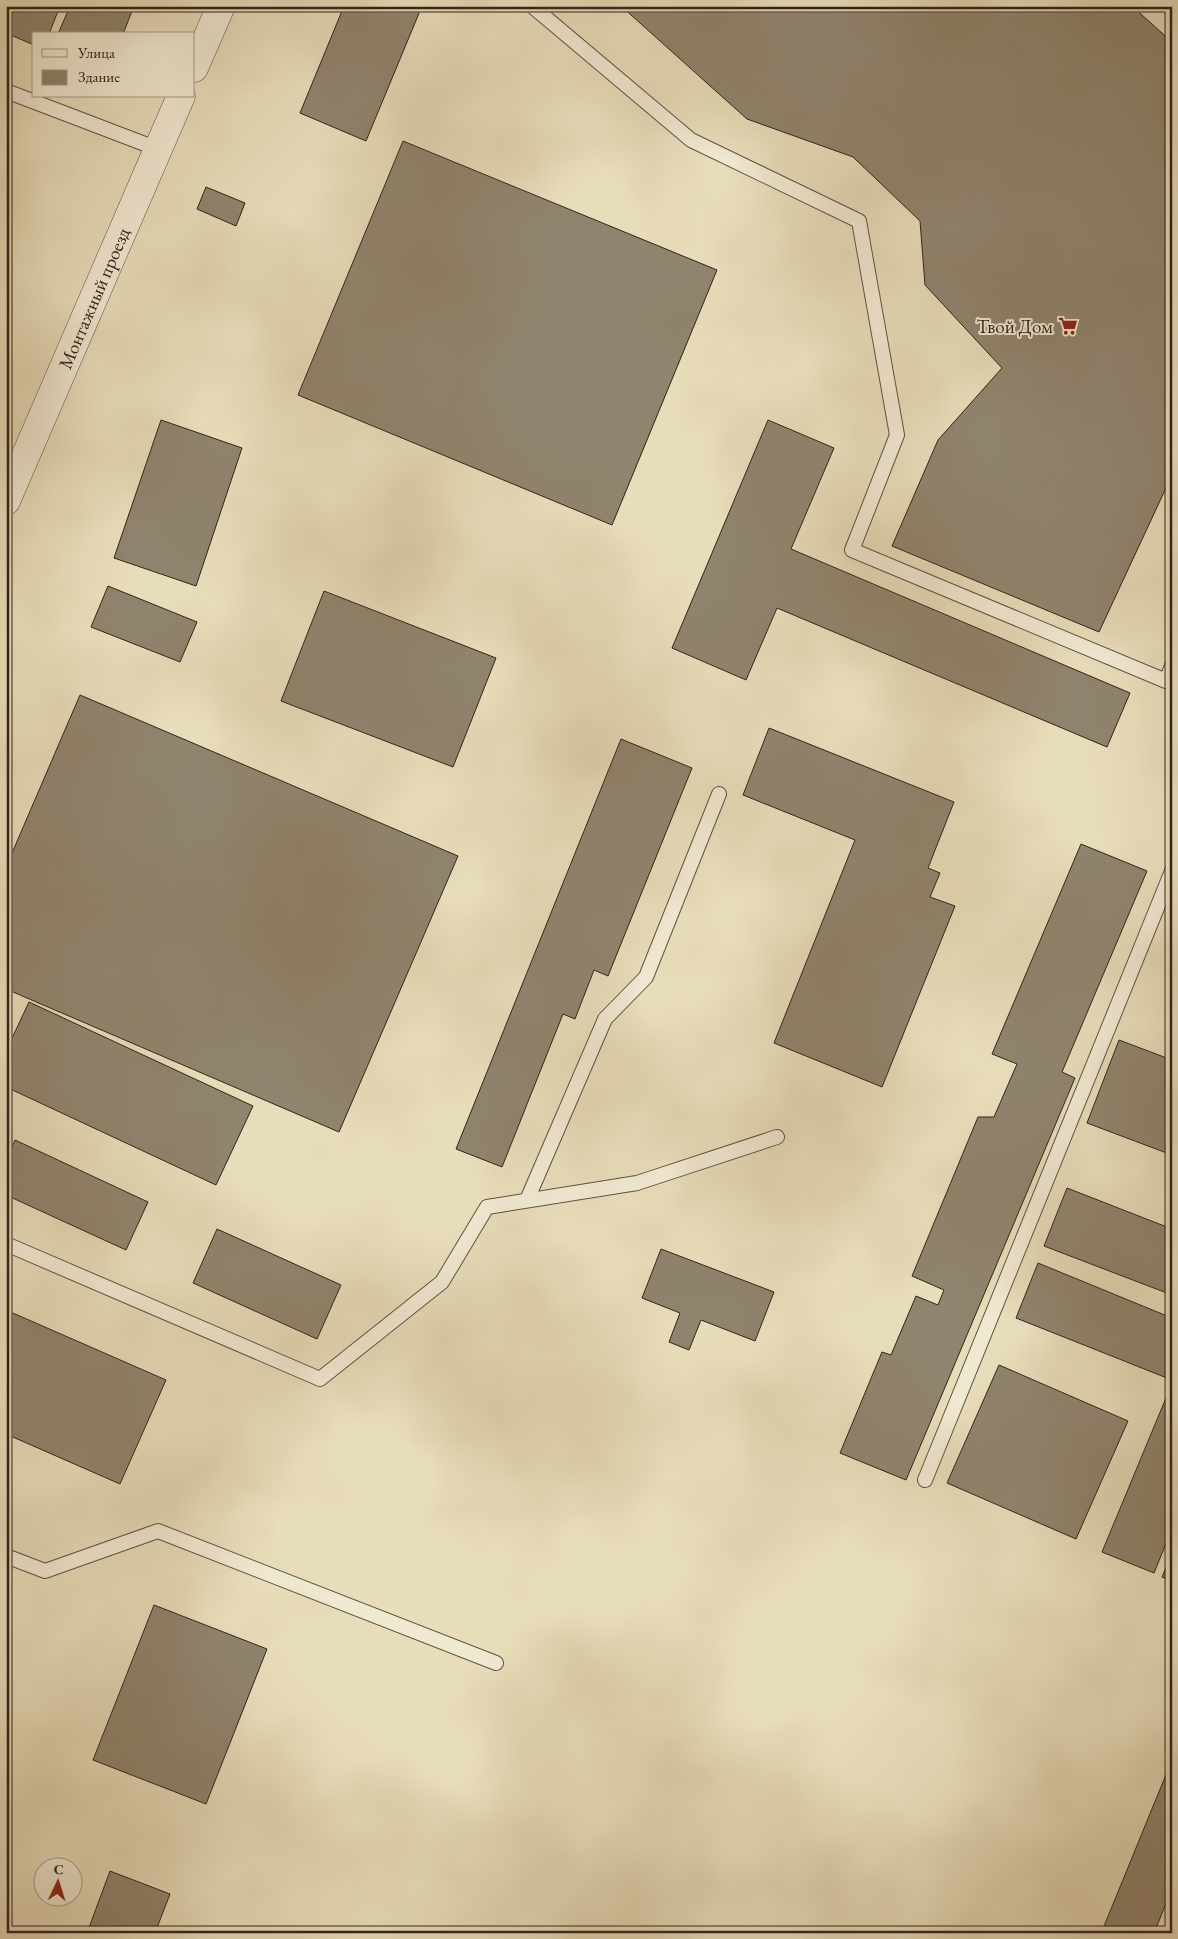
<svg xmlns="http://www.w3.org/2000/svg" width="1178" height="1939" font-family="'EB Garamond',serif">
  <style>
    .building { fill: #90846e; stroke: #30231b }
    .lines { fill: none; stroke-linecap: round; stroke-linejoin: round }
    .lane-casing { stroke: #5e5243; stroke-width: 16 }
    .street-casing { stroke: #5e5243; stroke-width: 29 }
    .lane { stroke: #f0e9d2; stroke-width: 14 }
    .street { stroke: #f0e9d2; stroke-width: 28 }
    .labels { text-anchor: middle; dominant-baseline: central; stroke-width: 4; stroke-linejoin: round; paint-order: stroke }
    .street-label { font-size: 19px; fill: #30231b; stroke: #f0e9d2 }
    .poi-label { font-size: 19px; fill: #30231b; stroke: #f0e9d2; text-anchor: end }
  </style>
  <rect width="100%" height="100%" fill="#e8ddba"/>
  <filter id="stains"><feTurbulence type="fractalNoise" baseFrequency=".004" numOctaves="4"/><feColorMatrix values="0 0 0 0 .2 0 0 0 0 .09 0 0 0 0 .02 0 0 0 .5 -.17"/></filter>
  <radialGradient id="worn" r=".72"><stop offset=".6" stop-color="#630" stop-opacity="0"/><stop offset="1" stop-color="#630" stop-opacity=".3"/></radialGradient>
  <g class="building">
    <path d="M6 6H60L49 34H34V45L6 33Z"/>
    <path d="M70 6H134L123 34H58Z"/>
    <path d="M344 6H422L366 141 300 113Z"/>
    <path d="M621 6H1132L1172 42V475L1099 632 892 546 938 440 1002 368 925 285 920 221 853 157 747 119Z"/>
    <path d="M403 141 717 270 612 525 298 395Z"/>
    <path d="M206 187 245 203 236 226 197 209Z"/>
    <path d="M161 420 242 448 196 586 114 558Z"/>
    <path d="M768 420 834 448 791 549 1130 693 1107 747 777 608 746 680 672 648Z"/>
    <path d="M108 586 197 622 180 662 91 627Z"/>
    <path d="M324 591 496 658 453 767 281 701Z"/>
    <path d="M80 695 458 856 339 1132 6 989V867Z"/>
    <path d="M769 728 954 802 928 868 940 873 930 897 955 906 882 1087 774 1043 855 840 743 795Z"/>
    <path d="M621 739 692 768 608 976 594 970 575 1019 563 1014 502 1167 456 1149Z"/>
    <path d="M1081 844 1147 871 1062 1072 1075 1078 906 1480 840 1453 882 1352 891 1355 916 1296 938 1305 944 1290 912 1276 978 1117H994L1017 1064 992 1054Z"/>
    <path d="M29 1002 253 1106 216 1185 6 1087V1051Z"/>
    <path d="M1119 1040 1172 1060V1155L1087 1123Z"/>
    <path d="M15 1140 148 1202 126 1250 6 1195V1160Z"/>
    <path d="M1067 1188 1172 1229V1295L1044 1246Z"/>
    <path d="M217 1229 341 1285 317 1339 193 1283Z"/>
    <path d="M661 1249 774 1292 755 1341 701 1320 689 1350 669 1342 680 1313 642 1298Z"/>
    <path d="M1038 1263 1172 1318V1380L1016 1318Z"/>
    <path d="M6 1310 166 1380 120 1484 6 1434Z"/>
    <path d="M999 1365 1128 1421 1076 1539 947 1483Z"/>
    <path d="M1166 1398 1172 1400V1529L1154 1573 1102 1552Z"/>
    <path d="M1172 1554V1581L1162 1577Z"/>
    <path d="M154 1605 267 1649 206 1804 93 1760Z"/>
    <path d="M1172 1760V1889L1154 1933 1102 1931Z"/>
    <path d="M110 1871 170 1894 155 1933H87Z"/>
  </g>
  <g class="lines">
    <g class="lane-casing">
      <g id="lane">
        <path d="M532 6 691 140 859 221 897 435 852 550 1166 681 1172 666"/>
        <path d="M1169 6 1172 9"/>
        <path d="M6 91 158 149"/>
        <path d="M527 1200 605 1019 646 977 719 794"/>
        <path d="M6 1244 320 1379 442 1282 487 1207 637 1183 777 1137"/>
        <path d="M925 1480 1172 871"/>
        <path d="M6 1556 45 1571 158 1531 496 1663"/>
      </g>
    </g>
    <g class="street-casing">
      <g id="street">
        <path d="M194 68 221 6"/>
        <path id="s1" d="M6 501 181 96"/>
      </g>
    </g>
    <use href="#lane" class="lane"/>
    <use href="#street" class="street"/>
  </g>
  <defs>
    <g id="supermarket-bare" transform="scale(1.5)"><path d="M-6-5.5h2.5l.6 2H6L4.5 2H-2.5L-4.4-4H-6ZM-1.5 3.2a1.3 1.3 0 1 0 .1 0ZM3 3.2a1.3 1.3 0 1 0 .1 0Z" fill="#8f2418" stroke="#f0e9d2" stroke-width="2.5" paint-order="stroke"/></g>
  </defs>
  <g fill-rule="evenodd">
    <use href="#supermarket-bare" x="1068" y="326"/>
  </g>
  <g class="labels">
    <g class="street-label">
      <text stroke="none"><textPath href="#s1" startOffset="221">Монтажный проезд</textPath></text>
    </g>
    <g class="poi-label">
      <text x="1053" y="326">Твой Дом</text>
    </g>
  </g>
  <rect width="1178" height="1939" fill="none" stroke="#e8ddba" stroke-width="25"/>
  <rect x="8" y="8" width="1163" height="1924" fill="none" stroke="#30231b" stroke-width="2.5"/>
  <rect x="12" y="12" width="1153" height="1914" fill="none" stroke="#30231b"/>
  <rect x="32" y="32" width="162" height="65" fill="#f0e9d2" stroke="#a39a89"/>
  <rect x="42" y="49" width="25" height="8" fill="#f0e9d2" stroke="#a39a89"/>
  <text x="78" y="58" font-size="15" fill="#30231b">Улица</text>
  <rect x="42" y="70" width="25" height="15" fill="#90846e" stroke="#a39a89"/>
  <text x="78" y="82" font-size="15" fill="#30231b">Здание</text>
  <g transform="translate(58 1882) rotate(4)"><circle r="24" fill="#f0e9d2" stroke="#a39a89"/>
  <path d="M0-4L9 19L0 12L-9 19Z" fill="#8f2418"/>
  <text y="-8" font-size="14" font-weight="bold" text-anchor="middle" fill="#30231b">С</text>
  </g>
  <rect width="100%" height="100%" filter="url(#stains)"/>
  <rect width="100%" height="100%" fill="url(#worn)"/>
</svg>
